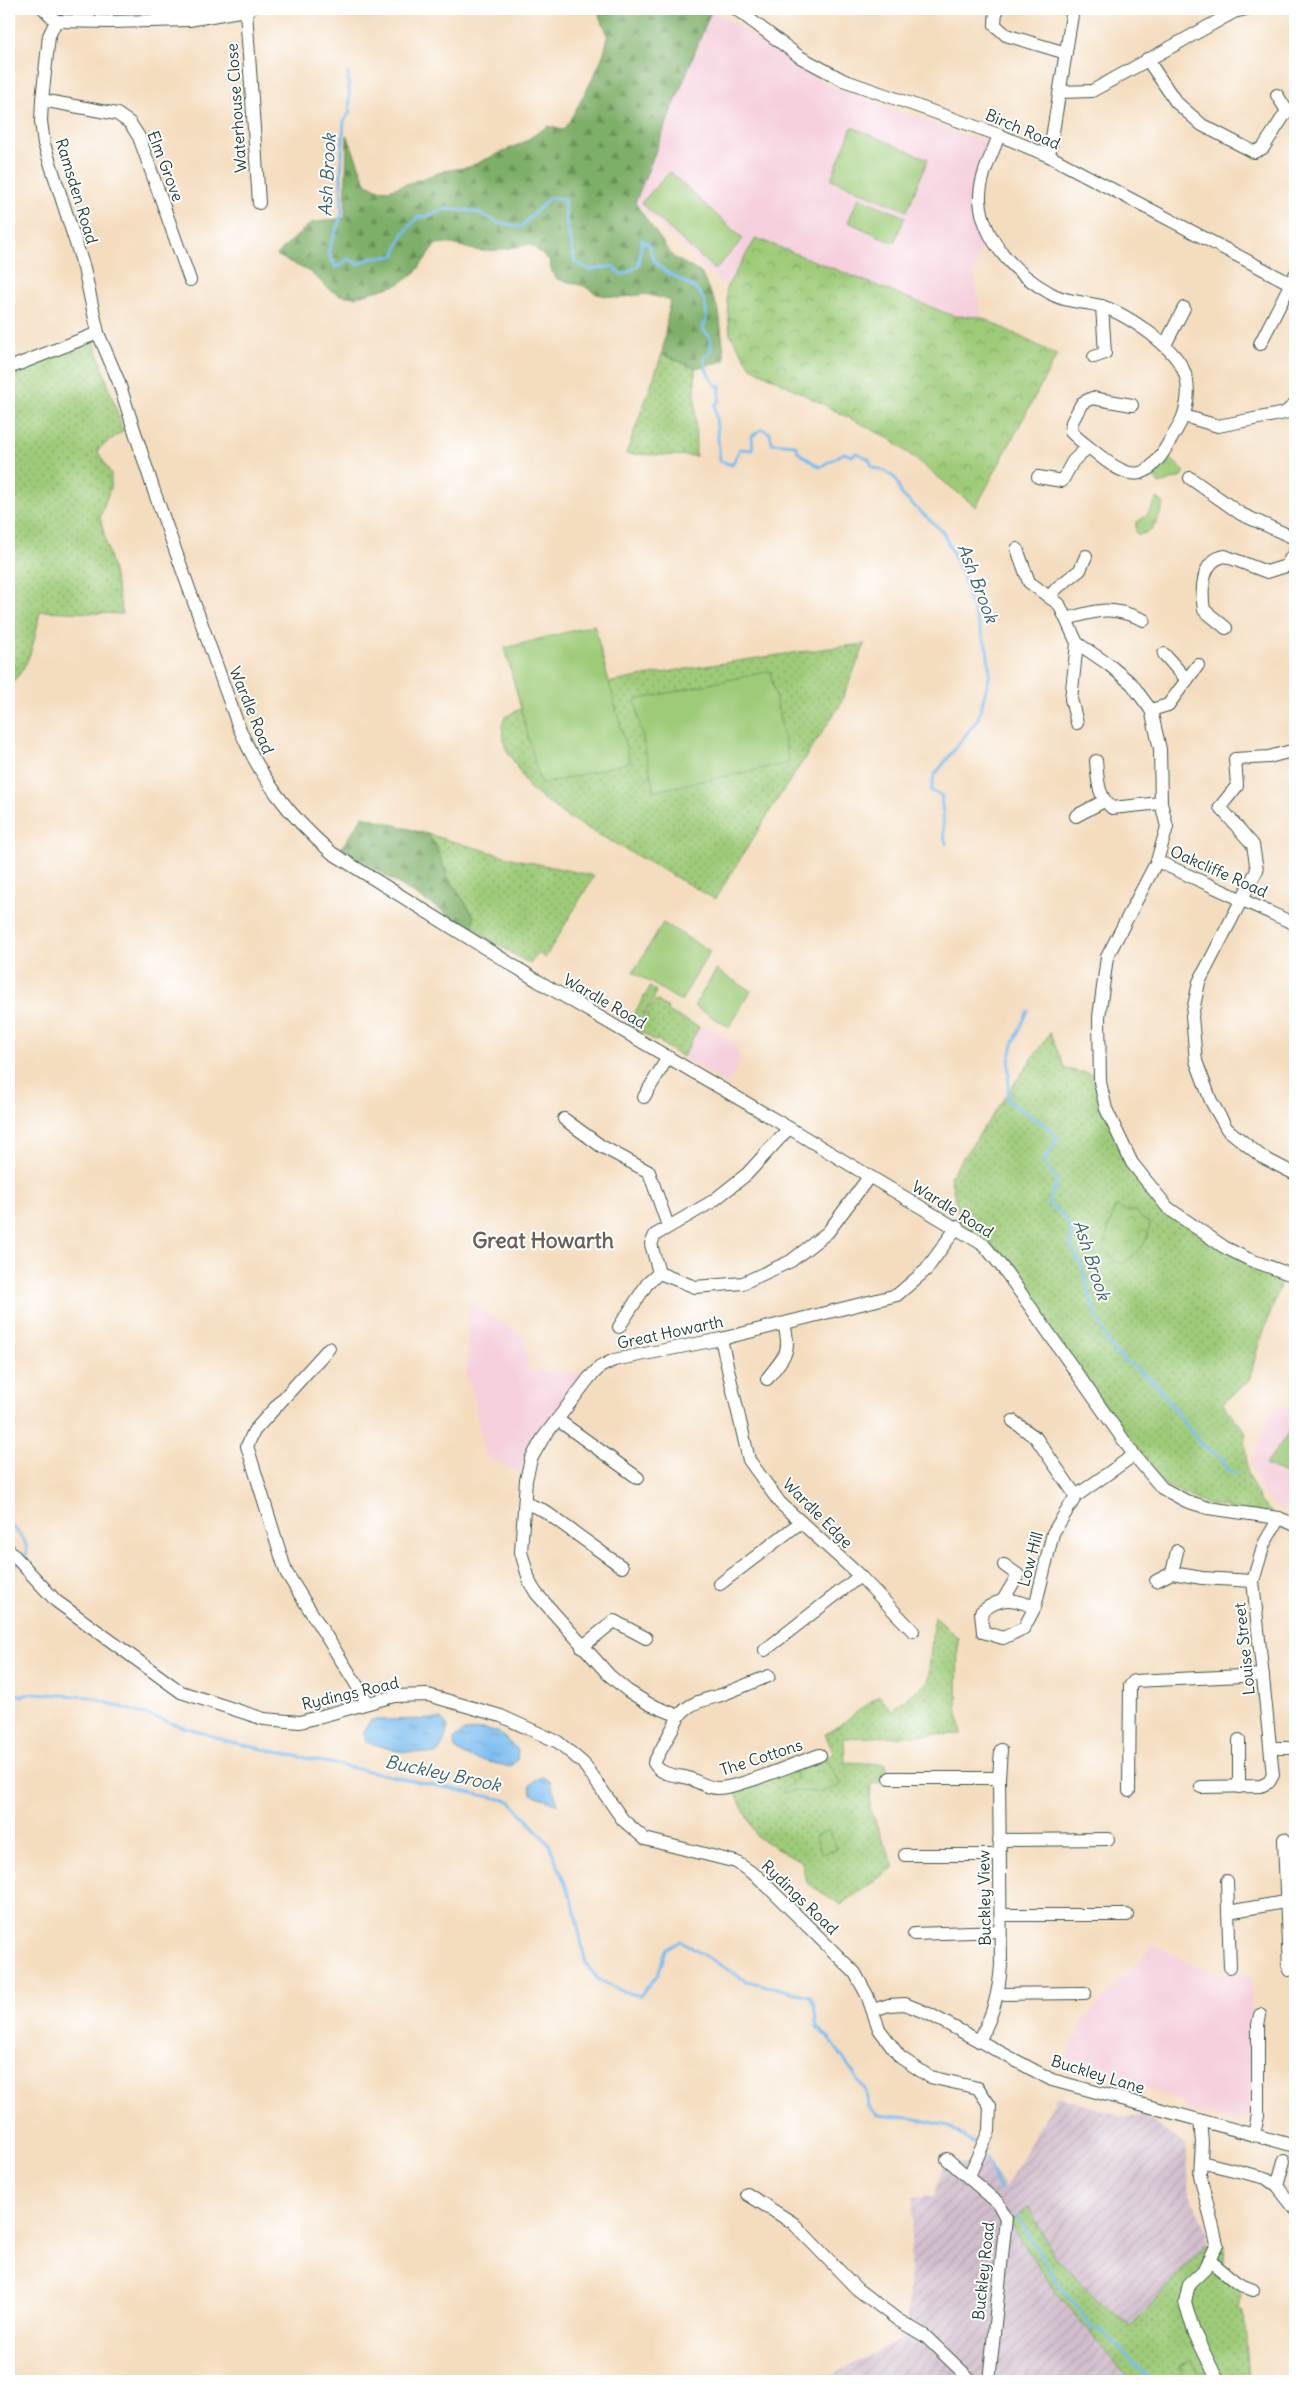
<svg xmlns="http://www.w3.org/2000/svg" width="1304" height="2390" font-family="Delius,sans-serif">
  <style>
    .built { fill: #f5cfdb }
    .industrial { fill: url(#industrial-furrows) }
    .grass { fill: url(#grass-dots); stroke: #5e8456 }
    .forest { fill: url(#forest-firs); stroke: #4e764e }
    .park { fill: url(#park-crowns); stroke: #5e8456 }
    .pitch { fill: #9ecb78; stroke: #5e8456 }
    .water { fill: url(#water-ripples); stroke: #4d7d92 }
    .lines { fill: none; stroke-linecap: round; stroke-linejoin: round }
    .stream { stroke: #7bbdf0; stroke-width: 3 }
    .minor-casing { stroke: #3f5549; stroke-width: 14 }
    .minor { stroke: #fff; stroke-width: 12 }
    .labels { text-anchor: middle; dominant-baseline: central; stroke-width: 4; stroke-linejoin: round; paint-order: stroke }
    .street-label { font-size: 16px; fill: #1f3d34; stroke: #fff }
    .water-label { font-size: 18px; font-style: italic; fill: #3b636c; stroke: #fff }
    .district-label { font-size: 21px; font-weight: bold; fill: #6a6059; stroke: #fff }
  </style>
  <defs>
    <pattern id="industrial-furrows" width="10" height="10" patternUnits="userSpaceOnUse" patternTransform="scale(1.25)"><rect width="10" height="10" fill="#d1bdcc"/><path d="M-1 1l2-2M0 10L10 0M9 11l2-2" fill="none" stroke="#b3a3b0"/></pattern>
    <pattern id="grass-dots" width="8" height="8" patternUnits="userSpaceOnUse" patternTransform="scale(1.25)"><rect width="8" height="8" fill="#9ecb78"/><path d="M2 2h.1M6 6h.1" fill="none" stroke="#80a663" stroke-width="1.8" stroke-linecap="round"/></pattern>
    <pattern id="forest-firs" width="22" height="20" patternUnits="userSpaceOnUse" patternTransform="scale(1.25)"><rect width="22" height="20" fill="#7eaf68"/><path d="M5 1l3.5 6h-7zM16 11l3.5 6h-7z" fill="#679056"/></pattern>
    <pattern id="park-crowns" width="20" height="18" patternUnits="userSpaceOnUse" patternTransform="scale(1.25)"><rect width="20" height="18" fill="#9ecb78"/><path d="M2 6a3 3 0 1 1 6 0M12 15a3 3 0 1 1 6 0" fill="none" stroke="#80a663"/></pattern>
    <pattern id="water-ripples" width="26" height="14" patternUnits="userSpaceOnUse" patternTransform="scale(1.25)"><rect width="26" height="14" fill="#7bbdf0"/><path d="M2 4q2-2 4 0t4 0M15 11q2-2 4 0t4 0" fill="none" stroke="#649bc3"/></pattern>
  </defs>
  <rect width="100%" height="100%" fill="#fff"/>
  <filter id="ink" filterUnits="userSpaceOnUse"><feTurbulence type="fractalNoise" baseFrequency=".02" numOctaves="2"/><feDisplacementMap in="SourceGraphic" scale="10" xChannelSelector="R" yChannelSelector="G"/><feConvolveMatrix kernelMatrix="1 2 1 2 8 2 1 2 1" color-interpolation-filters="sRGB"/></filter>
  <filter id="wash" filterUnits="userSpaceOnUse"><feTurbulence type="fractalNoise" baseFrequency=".0096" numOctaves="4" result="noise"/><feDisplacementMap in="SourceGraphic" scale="20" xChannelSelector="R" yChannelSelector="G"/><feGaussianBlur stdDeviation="1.12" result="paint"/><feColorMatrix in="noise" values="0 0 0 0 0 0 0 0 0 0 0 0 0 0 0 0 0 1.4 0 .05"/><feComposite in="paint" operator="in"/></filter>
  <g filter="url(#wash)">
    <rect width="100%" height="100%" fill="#f4ddbf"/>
    <g class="built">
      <path d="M712 9 819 80 839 90 988 143 973 193 987 232 974 273 981 317 1057 355 976 507 890 439 751 367 730 334 726 288 635 203Z"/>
      <path d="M699 1027H706L735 1043 740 1063 727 1084 683 1057Z"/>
      <path d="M468 1302 514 1329 524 1338 529 1370 585 1373 531 1448 520 1473 484 1455 473 1393 467 1376Z"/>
      <path d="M1275 1405 1295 1411V1511L1279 1509 1264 1496 1250 1464Z"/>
      <path d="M1154 1944 1195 1966 1222 1974H1252V2116L1239 2121 1188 2111 1182 2101 1066 2058 1080 2024Z"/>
    </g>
    <path class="industrial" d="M1057 2096 1121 2116H1144L1186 2145 1190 2194 1208 2232 1207 2244 1131 2326 1094 2297 1054 2256 1028 2206 1009 2222 1057 2293 1131 2381H821L907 2336 913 2196H933L944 2167 985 2159 1005 2188Z"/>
    <g class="grass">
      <path d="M93 338 123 431 97 450 111 474V486L100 517 123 614 40 611C36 635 30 670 9 684V375Z"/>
      <path d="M662 354 695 368 696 456 626 454Z"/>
      <path d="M865 644 839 707 777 800 715 899 567 817 530 789 505 747 502 726 505 717C549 691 622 680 673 671 737 661 800 651 865 644Z"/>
      <path d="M427 834 515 859 594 876 545 958 538 953 530 964 473 930 474 916 448 877 435 844Z"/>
      <path d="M650 987 656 991 653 1001 636 1029 628 1024Z"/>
      <path d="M656 1000 668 1008 667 1011 699 1027 683 1057 663 1045 659 1040 655 1041 638 1030Z"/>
      <path d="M1050 1033 1065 1069 1097 1075 1104 1109 1167 1211 1284 1275 1258 1347 1249 1381 1222 1403 1245 1431 1247 1473 1260 1501 1273 1514 1208 1505 1164 1485 1136 1453 1010 1269 957 1224 958 1211 950 1176Z"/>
      <path d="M934 1616 958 1638 957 1707 962 1734 844 1738 845 1762 886 1764 889 1782 871 1784 870 1810 894 1867 841 1905 806 1882 802 1862 757 1837 734 1791 834 1754 825 1734 840 1725 879 1695 891 1710 928 1682Z"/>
      <path d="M1028 2206 1054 2256 1094 2297 1131 2326 1207 2244 1225 2246 1223 2277 1241 2290 1240 2309 1244 2311 1249 2381H1142L1140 2379 1131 2381 1057 2293 1009 2222Z"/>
    </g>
    <g class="forest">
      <path d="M599 9H712L635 203 673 257 701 273 719 311 725 361 695 368 662 354 670 300 645 294 618 298 597 294 584 286 557 279 552 272 549 260 530 244C515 247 498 251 483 251 464 250 456 241 436 244L415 273 397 285 354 297 340 295 330 290 310 272 276 255 311 223 345 218 347 135 366 183 376 189 389 190 444 171 469 167 524 142 548 126 563 130 569 122C579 103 610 53 607 34 605 24 598 21 599 9Z"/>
      <path d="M363 816 427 834 435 844 448 877 474 916 473 930 341 848Z"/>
    </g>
    <g class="park">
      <path d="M756 238 954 316 981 317 1057 355 976 507 890 439 751 367 730 334 726 288Z"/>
      <path d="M1172 460 1185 472 1181 477 1159 484 1153 475 1167 461Z"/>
      <path d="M1157 498 1164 503 1156 524 1152 526V530L1139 535 1136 533V523L1148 514Z"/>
      <path d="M1115 1206 1126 1211H1137L1141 1218 1150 1223C1147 1245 1141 1250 1123 1263L1115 1261 1103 1248Z"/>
      <path d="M827 1759 841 1785 821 1792 793 1791 784 1793 783 1788 792 1785 791 1781 797 1779 794 1771Z"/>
      <path d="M1192 2359 1202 2381H1193L1191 2376 1185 2378 1179 2365Z"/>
    </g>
    <g class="pitch">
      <path d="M852 127 928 159 907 211 831 179Z"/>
      <path d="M670 172 743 239 715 270 641 203Z"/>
      <path d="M859 197 905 217 894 243 848 222Z"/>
      <path d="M594 625 630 762 541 785 505 648Z"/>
      <path d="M770 671 789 763 654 791 635 700Z"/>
      <path d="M663 923 710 951 681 1001 633 972Z"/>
      <path d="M716 970 751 991 729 1027 694 1006Z"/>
      <path d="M1295 1424V1478L1265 1465Z"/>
      <path d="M829 1830 837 1849 822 1854 815 1836Z"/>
    </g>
    <g class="water">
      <path d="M441 1719 448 1727 444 1742 437 1754 397 1751 364 1741V1729L371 1720Z"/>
      <path d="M484 1729 498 1732 518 1750 517 1760 510 1767 465 1756 455 1749 454 1739 463 1732Z"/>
      <path d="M542 1777 550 1781 558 1804 531 1794 530 1785 535 1780Z"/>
    </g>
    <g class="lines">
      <g class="stream">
        <path d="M348 73 350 112 344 121 341 174 342 214 328 252 336 268 348 259 359 264 371 258 394 256 403 234 418 217H424L444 209 473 211 498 222 521 227 549 198 564 199 566 220 575 262 590 270 612 266 622 275 638 266 642 240 649 245C651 249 651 256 654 260 667 281 705 281 706 310 707 318 707 321 702 328L710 337 711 351 704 358 706 369 715 385 720 386 719 401 715 405 720 461 732 465 740 449 753 450 752 436 762 429 770 433 772 443 795 445 799 453 820 467 844 453 852 456 856 453 869 459 872 467 885 471 896 479 901 494 943 532 963 575 968 596 987 648 990 674 978 719 934 776 931 791 942 796C940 806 944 808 943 816 943 826 943 833 946 844"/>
        <path d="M1028 1011 1013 1044 1009 1062 1008 1102 1048 1127 1057 1141 1043 1162 1057 1181 1048 1205 1061 1213 1071 1228 1070 1244 1082 1267 1094 1310 1112 1350 1155 1383 1202 1446 1224 1459 1227 1470 1236 1473"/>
        <path d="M9 1524C19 1533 34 1546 23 1560"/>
        <path d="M9 1569 18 1563"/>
        <path d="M9 1689 21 1696 34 1693 90 1697 234 1743 510 1801 549 1844 573 1903 586 1964 598 1979 619 1990 640 1996 658 1974 666 1950 681 1941 746 1981 810 1996 814 2005 817 2028 829 2038 866 2091 868 2106 878 2115 917 2119 948 2126 975 2144"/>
        <path d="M986 2158 1000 2190"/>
        <path d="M1017 2215C1032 2241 1047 2267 1064 2291 1074 2305 1085 2314 1092 2329H1100L1152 2381"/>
      </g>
    </g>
  </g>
  <g filter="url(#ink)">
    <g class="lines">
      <g class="minor-casing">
        <g id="minor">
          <path d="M44 9 56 21"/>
          <path d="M736 9 800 57 843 80 999 135 1049 156 1295 286"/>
          <path d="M996 9 995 25 1006 35 1066 53"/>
          <path d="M246 11 259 203"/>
          <path d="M56 21 49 36 42 100 41 121 44 144 84 268 98 333 118 380 154 491 238 725C260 778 289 816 332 853L538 981 789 1128 984 1245 1006 1272 1134 1455 1162 1488 1186 1501 1208 1508 1279 1518 1295 1525"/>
          <path d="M56 21 110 22 189 20 250 9"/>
          <path d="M1147 59 1176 102 1202 125 1254 152 1263 148 1287 111"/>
          <path d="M1060 92 1092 91 1234 12 1246 9"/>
          <path d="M1277 95 1287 111 1294 110"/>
          <path d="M42 100 117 114 130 123 139 137 190 280"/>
          <path d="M999 135C992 155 979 178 980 200 983 241 1016 274 1050 293 1064 302 1086 302 1101 306 1120 312 1135 322 1151 334 1179 356 1196 376 1184 414 1181 424 1174 434 1168 444 1148 480 1132 482 1100 456 1090 448 1080 441 1071 432L1072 422 1082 403 1092 398 1132 405"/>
          <path d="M1049 156 1073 9"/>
          <path d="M1260 344 1295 275"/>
          <path d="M1165 345 1184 308"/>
          <path d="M1094 357 1105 353 1102 306"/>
          <path d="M9 368 98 333"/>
          <path d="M1184 416 1218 426 1285 413 1295 404"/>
          <path d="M1038 477 1062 481 1073 461 1088 447"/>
          <path d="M1190 478 1241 514 1292 537"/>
          <path d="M1017 549 1029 582 1049 597"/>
          <path d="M1086 556 1080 570 1058 587 1049 597 1059 604 1077 643 1108 664 1132 684 1139 694 1151 710 1160 749 1161 803 1167 827 1157 861 1107 957 1099 1017 1100 1082 1106 1109 1132 1163 1168 1208 1224 1247 1248 1259 1295 1276"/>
          <path d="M1067 619C1100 609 1112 606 1144 620"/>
          <path d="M1226 628 1204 610C1201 591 1201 560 1225 556L1267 572 1286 566 1295 551"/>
          <path d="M1077 643 1071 699 1077 723"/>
          <path d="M1164 654 1187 680"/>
          <path d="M1151 710 1168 705 1198 665"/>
          <path d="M1295 750 1269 757 1235 759 1237 786 1220 807 1253 845 1257 870 1199 982 1192 1016 1196 1061 1211 1101 1227 1129 1262 1157 1295 1174"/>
          <path d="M1096 761C1098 780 1097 795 1112 808L1161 803"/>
          <path d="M1076 816 1104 801"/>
          <path d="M1157 861 1295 924"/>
          <path d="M644 1097 668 1057"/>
          <path d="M564 1119 601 1146 649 1172 668 1226"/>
          <path d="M659 1273 695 1287 743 1283 791 1261 828 1232 869 1177"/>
          <path d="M659 1273 651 1244 655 1235 713 1201 747 1174 789 1128"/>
          <path d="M619 1327 647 1284 659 1273"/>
          <path d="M721 1339 749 1460 780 1503 860 1576 913 1631"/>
          <path d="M329 1348 254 1431 247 1446 286 1572 368 1703"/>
          <path d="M767 1379C784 1356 792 1354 784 1324"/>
          <path d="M558 1420 638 1478"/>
          <path d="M1013 1421 1036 1438 1076 1496"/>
          <path d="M525 1503 543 1510 622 1567"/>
          <path d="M9 1550 56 1601 181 1692 264 1719 300 1722 394 1696 428 1695 501 1716 558 1742 583 1763 623 1820 645 1839 736 1862 758 1877 855 1973 867 1995 879 2029 900 2057 930 2077 978 2088 990 2106 989 2131 969 2176"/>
          <path d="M1172 1573 1202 1578 1253 1581"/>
          <path d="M1156 1581 1172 1573 1177 1551"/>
          <path d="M720 1584 801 1522"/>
          <path d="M1003 1600 1018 1575 1004 1565"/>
          <path d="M1035 1607C1011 1598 1002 1596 981 1612L983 1632 1003 1638 1024 1628 1035 1607 1053 1533 1076 1496 1134 1455"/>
          <path d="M582 1647 614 1621 646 1638"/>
          <path d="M765 1650 860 1576"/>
          <path d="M769 1676C753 1682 737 1689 721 1695 703 1701 691 1701 679 1716L649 1704 628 1691 609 1675 536 1593 530 1583 521 1552 526 1480 531 1459 543 1438 589 1378 600 1367 614 1360 721 1339 897 1295 926 1270 957 1227"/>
          <path d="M679 1716 654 1763C660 1774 672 1775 684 1777 695 1779 706 1788 717 1788 737 1789 797 1762 820 1755"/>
          <path d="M1239 1740V1787"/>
          <path d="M1271 1748H1295"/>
          <path d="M890 1778H999"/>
          <path d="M1201 1787 1261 1786 1269 1782 1273 1775 1253 1581 1264 1544 1279 1518"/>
          <path d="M1129 1791 1130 1686 1134 1681 1263 1675"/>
          <path d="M1284 1839 1289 1970"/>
          <path d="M999 1840 1108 1839"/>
          <path d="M905 1855H999"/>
          <path d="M1227 1881 1230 1967"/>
          <path d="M1228 1912 1295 1900"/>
          <path d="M1001 1915H1127"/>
          <path d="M914 1934 1000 1931"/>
          <path d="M999 1994 1085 1993"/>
          <path d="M873 2010 889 2005 905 2004 929 2014 1052 2080 1295 2146"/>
          <path d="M979 2041C993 2015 999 1993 1001 1965L999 1778 1001 1750"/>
          <path d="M1200 2120 1202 2143 1200 2175 1217 2244 1205 2269 1189 2284 1185 2302 1194 2332 1218 2381"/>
          <path d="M1254 2135 1258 2115V2025L1260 2015"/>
          <path d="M947 2159 998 2203 1006 2218 989 2381"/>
          <path d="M1201 2162 1266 2178 1277 2186 1295 2209"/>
          <path d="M1277 2186 1284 2161"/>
          <path d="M747 2194 793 2223 857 2289 898 2320 925 2336 972 2381"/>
          <path d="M1209 2260 1238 2284 1253 2290"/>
        </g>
      </g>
      <use href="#minor" class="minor"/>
    </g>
  </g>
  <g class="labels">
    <g class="street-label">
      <text transform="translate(236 108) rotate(-94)">Waterhouse Close</text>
      <text transform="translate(1023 129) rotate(23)">Birch Road</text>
      <text transform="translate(166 166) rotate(69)">Elm Grove</text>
      <text transform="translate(77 191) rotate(73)">Ramsden Road</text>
      <text transform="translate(252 710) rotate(68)">Wardle Road</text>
      <text transform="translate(1219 871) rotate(24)">Oakcliffe Road</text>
      <text transform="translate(605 1001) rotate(30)">Wardle Road</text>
      <text transform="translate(953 1209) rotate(32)">Wardle Road</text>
      <text transform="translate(670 1332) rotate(-12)">Great Howarth</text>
      <text transform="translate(818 1513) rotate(45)">Wardle Edge</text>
      <text transform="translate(1030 1559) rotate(-75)">Low Hill</text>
      <text transform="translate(1244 1649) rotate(-96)">Louise Street</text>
      <text transform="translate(350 1693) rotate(-13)">Rydings Road</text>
      <text transform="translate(761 1757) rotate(-18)">The Cottons</text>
      <text transform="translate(800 1897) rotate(44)">Rydings Road</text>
      <text transform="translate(984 1898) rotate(-91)">Buckley View</text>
      <text transform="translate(1098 2074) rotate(17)">Buckley Lane</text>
      <text transform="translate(983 2271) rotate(-84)">Buckley Road</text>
    </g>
    <g class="water-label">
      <text transform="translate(327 175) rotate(-87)">Ash Brook</text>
      <text transform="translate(978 583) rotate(69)">Ash Brook</text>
      <text transform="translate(1092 1260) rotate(72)">Ash Brook</text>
      <text transform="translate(443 1773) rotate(12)">Buckley Brook</text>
    </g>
    <g class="district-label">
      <text x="543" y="1240">Great Howarth</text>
    </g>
  </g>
  <rect width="1304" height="2390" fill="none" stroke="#fff" stroke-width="30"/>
</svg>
